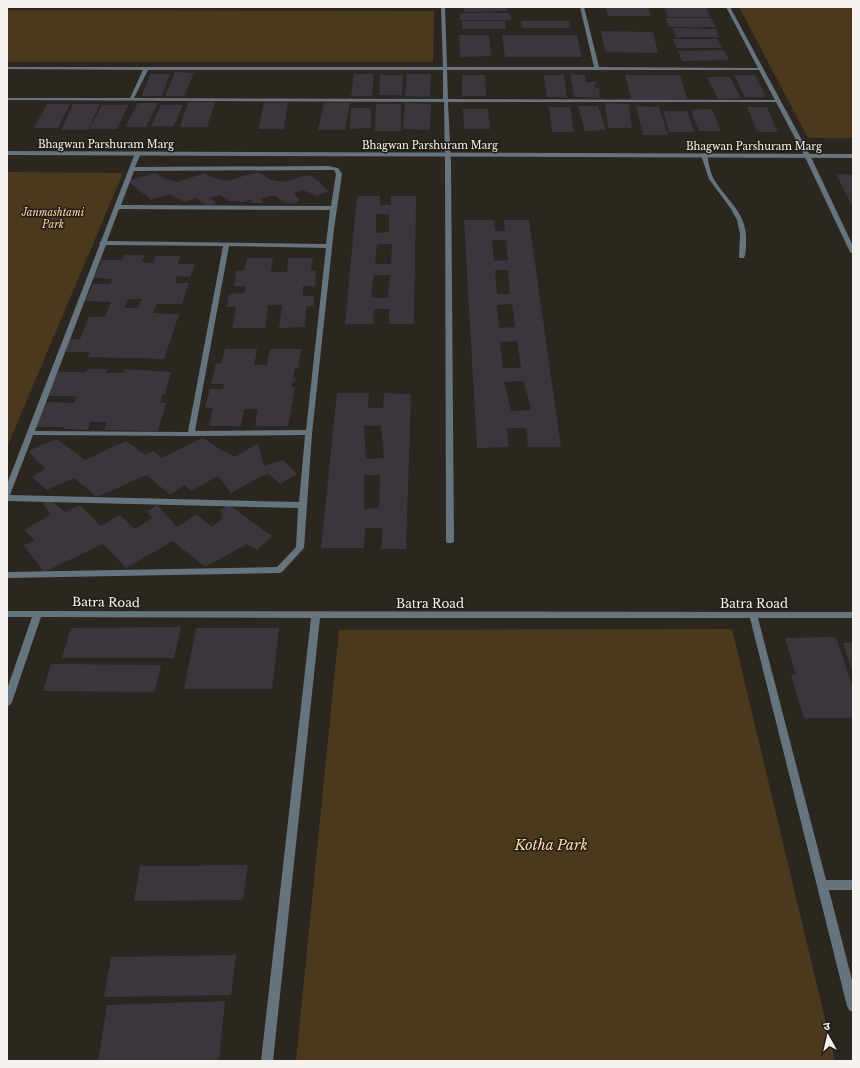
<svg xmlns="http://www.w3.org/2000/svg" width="860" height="1068" font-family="'Libre Baskerville','Noto Sans Devanagari',serif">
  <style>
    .green { fill: #4b391e }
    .building { fill: #3b363d; fill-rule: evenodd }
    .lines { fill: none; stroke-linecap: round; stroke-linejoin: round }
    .minor { fill: #65747d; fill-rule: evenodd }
    .tertiary { fill: #65747d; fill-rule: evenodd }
    .labels { text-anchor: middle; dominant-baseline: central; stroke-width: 3; stroke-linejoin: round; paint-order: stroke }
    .far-street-label { font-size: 10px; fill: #f6f2ee; stroke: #221d16 }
    .far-park-label { font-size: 10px; font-style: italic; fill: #ffd8a4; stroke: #221d16 }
    .street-label { font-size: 12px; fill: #f6f2ee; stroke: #221d16 }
    .near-park-label { font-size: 14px; font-style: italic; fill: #ffd8a4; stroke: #221d16 }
  </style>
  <rect width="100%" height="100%" fill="#2b261f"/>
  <g class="green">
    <path d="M739 7H853V138H808Z"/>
    <path d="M7 10 434 11 433 62H7Z"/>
    <path d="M7 172 123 173 7 447Z"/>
    <path d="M732 629 835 1061H296L339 630Z"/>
  </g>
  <g class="building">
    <path d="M464 7H506L507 11 464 12Z"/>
    <path d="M605 7H648L651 16H608Z"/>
    <path d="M664 8H706L710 17H668Z"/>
    <path d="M460 13H510L511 20H460Z"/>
    <path d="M665 18H711L716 27H669Z"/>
    <path d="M462 21H505L506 29H462Z"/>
    <path d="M521 21H569L570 28H522Z"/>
    <path d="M673 28 716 29 719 37H676Z"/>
    <path d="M601 31 653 32 658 53 605 52Z"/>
    <path d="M459 35H489L491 56 460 57Z"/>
    <path d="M502 35H577L582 57H505Z"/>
    <path d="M673 39H717L722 48H677Z"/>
    <path d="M724 50 729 60 682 61 678 51Z"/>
    <path d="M175 72 194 73 184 96H165Z"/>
    <path d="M150 74H170L162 96H142Z"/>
    <path d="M354 74H374L372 96H351Z"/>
    <path d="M407 74H431L430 97 405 96Z"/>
    <path d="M570 74 585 75 586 82H596L597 84H594L595 88H599L600 98 574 97Z"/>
    <path d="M380 75H403L402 95H379Z"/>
    <path d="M462 75H485L486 96H462Z"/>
    <path d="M544 75H564L567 98 547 97Z"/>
    <path d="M625 75H680L687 99H631Z"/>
    <path d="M734 75H755L766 97H745Z"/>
    <path d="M707 77H730L741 98 718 99Z"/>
    <path d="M188 102H215L207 127H180Z"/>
    <path d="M138 103H158L146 127H125Z"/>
    <path d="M264 103H288L284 129H258Z"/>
    <path d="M324 103H350L345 130H318Z"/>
    <path d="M405 103 431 104 430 130 403 129Z"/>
    <path d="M605 103 629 104 632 128H608Z"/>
    <path d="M47 104H70L58 128H34Z"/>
    <path d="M73 104H100L88 130H61Z"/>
    <path d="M376 104H401V131H375Z"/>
    <path d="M102 105H128L117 129H89Z"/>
    <path d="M161 105H183L173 127 151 126Z"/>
    <path d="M578 106H598L606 130 585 131Z"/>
    <path d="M636 106 659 107 668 135H643Z"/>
    <path d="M549 107H570L574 132H552Z"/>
    <path d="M747 107H767L778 132H757Z"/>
    <path d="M351 108H371V128L350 129Z"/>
    <path d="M463 109H488L490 129H464Z"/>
    <path d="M712 109 721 131H699L691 110Z"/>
    <path d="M663 111H687L694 132H669Z"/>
    <path d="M257 172 272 180 284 182 307 175 315 178 329 191 317 196 303 190 294 193 300 200 296 203 289 204 280 200 276 196H270L261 199 263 203H250L253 199 243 202 230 201 220 195 210 198 216 203 207 206 196 198 185 202 169 194 151 200 128 181 155 173 166 179 177 182 205 173 210 177 227 181Z"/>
    <path d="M836 174 853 175V208Z"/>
    <path d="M357 196H380V205H391V196H416L414 324H389V309H374L373 324H345ZM376 214H389V232L376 233ZM377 244H392L391 264H375ZM374 275H390L388 298 371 297Z"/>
    <path d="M464 220H494L495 231H505L504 220H529L561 447H528L526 428H507L508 447 477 448ZM492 240H506L508 260 494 261ZM495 270H508L510 294H497ZM512 304 515 327 499 328 497 305ZM517 341 521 368H503L500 342ZM524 381 531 410 511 411 504 382Z"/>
    <path d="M125 255H145L142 262 153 263 155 256H180L178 264H195L190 277 177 276 175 283H189L182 304H157L153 313 179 314 164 359 88 357 90 352H64L69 339H80L89 317H105L111 302 85 301 93 284H110L113 279 93 278 102 260H122ZM128 299H142L138 308H124Z"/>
    <path d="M247 258H273L271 272H287L288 258H313L311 271H316L315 286H303V296H314L313 306H306L305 327 279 328 282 305H268L265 328H232L236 307H227L229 294 244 293 246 286H234L236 271H244Z"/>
    <path d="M225 349H257L254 365H267L270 349H301L298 368H295L293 378H296L295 382H292L291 387H295L288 426H255L258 409H244L241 426H209L213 408 205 407 210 389H223L224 384H211L216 363 221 364Z"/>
    <path d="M88 369H107L106 373H123L125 369 171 372 165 394H162L160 403H166L158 431 104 430 107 422H90L88 430 64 429 65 427H34L45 402 74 403 77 396H48L58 372H86Z"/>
    <path d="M337 393H369L368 408H383L384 393 411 394 406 549H381L383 528H365L364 548H321ZM381 425 384 458 366 459 364 426ZM364 475H380L379 508 364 509Z"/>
    <path d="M203 438 219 449 235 457 258 443 264 466 283 460 297 474 280 484 268 473 231 493 218 476 191 491 185 485 170 495 147 475 97 497 74 478 47 490 32 477 45 469 28 451 57 439 85 460 126 441 145 455 154 451 161 458Z"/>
    <path d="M49 499 65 512 79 505 92 517 100 526 120 515 135 529 152 518 147 512 157 505 177 527 196 514 212 527 223 518 220 510 229 505 272 536 257 550 247 544 205 567 173 541 126 568 103 544 44 572 23 545 35 541 24 530 50 515 43 503Z"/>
    <path d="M181 627 174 658H62L71 628Z"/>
    <path d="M196 628H279L272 689H184Z"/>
    <path d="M836 637 853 688V718H804L791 675H796L785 638Z"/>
    <path d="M843 643H853V674Z"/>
    <path d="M51 664 161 665 155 692 43 691Z"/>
    <path d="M248 865 243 900 134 901 140 866Z"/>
    <path d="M236 955 231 995 104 997 111 957Z"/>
    <path d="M225 1001 219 1061H98L107 1005Z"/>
  </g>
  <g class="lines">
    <g class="minor">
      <path d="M349 7H445L447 67H594L580 7H584L599 67 758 68 726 7H730L810 155 853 246V254L850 252 804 155 776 102H448L451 164 454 541 453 543H447L446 541 445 164 444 102 7 100V98H130L143 70 7 69V67H443L441 8H351ZM148 70H443V99L134 98ZM447 70H759L775 100 448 99Z"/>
      <path d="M138 151 141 153 135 167 328 166 338 168 342 174 334 229 312 434 304 548 282 572 279 573 7 578V572L277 567 296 547 298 508 7 501V484L100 244 99 243 101 241 135 153ZM328 170H334L336 174 331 206 121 205 134 171ZM119 209 330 210 326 244 107 241ZM106 245 223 246 188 432 35 431ZM229 246 326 248 306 430 195 431ZM33 435 191 436 305 435 299 502 10 495Z"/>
      <path d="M704 153 707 155C709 164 710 173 715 181 729 203 748 214 746 243 746 248 746 254 744 258H740L739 257 740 234 737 220 731 209 709 179 701 155Z"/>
      <path d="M7 611 853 612V618H758L826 880H853V890H829L853 984V1012L849 1010 847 1006 750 618H320L273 1061H261L311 618 41 617 12 702 10 705 7 706V689L32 617H7Z"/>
    </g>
    <path class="tertiary" d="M7 151 853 154V158L7 155Z"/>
  </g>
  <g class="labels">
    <g class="far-street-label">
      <text x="106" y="144">Bhagwan Parshuram Marg</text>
      <text x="430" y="145">Bhagwan Parshuram Marg</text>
      <text x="754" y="146">Bhagwan Parshuram Marg</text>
    </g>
    <g class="far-park-label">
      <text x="53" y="212">Janmashtami<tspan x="53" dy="12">Park</tspan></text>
    </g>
    <g class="street-label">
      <text transform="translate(106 602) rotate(1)">Batra Road</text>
      <text x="430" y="603">Batra Road</text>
      <text x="754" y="603">Batra Road</text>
    </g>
    <g class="near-park-label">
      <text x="551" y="845">Kotha Park</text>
    </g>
  </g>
  <rect width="860" height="1068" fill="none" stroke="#f6f2ee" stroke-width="16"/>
  <g transform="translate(828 1036) rotate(352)" stroke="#221d16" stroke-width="3" paint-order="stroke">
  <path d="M0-3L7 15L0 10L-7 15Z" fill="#f6f2ee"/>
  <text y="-6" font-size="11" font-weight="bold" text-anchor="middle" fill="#f6f2ee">उ</text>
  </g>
</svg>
